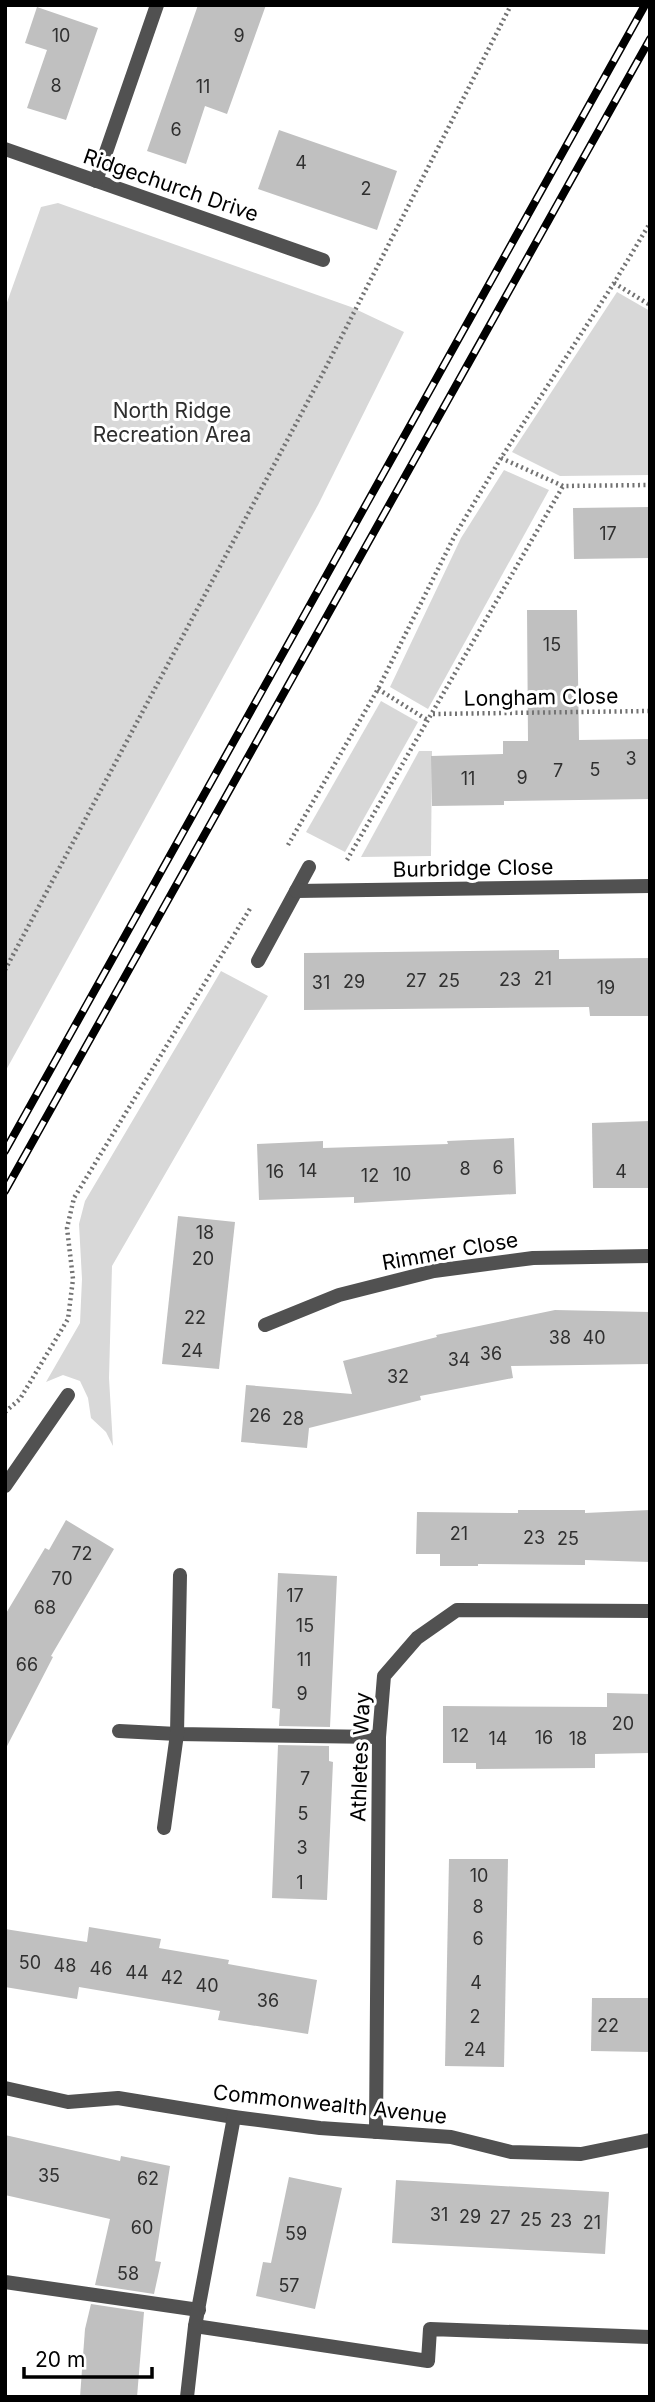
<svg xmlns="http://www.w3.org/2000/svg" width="655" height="2402" font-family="Inter,sans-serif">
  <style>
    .green { fill: #d8d8d8 }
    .building { fill: #c0c0c0 }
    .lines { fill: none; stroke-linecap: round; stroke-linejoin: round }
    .path { stroke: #737373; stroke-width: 4.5; stroke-dasharray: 2 3.5; stroke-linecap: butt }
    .service { stroke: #515151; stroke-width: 14 }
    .minor { stroke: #515151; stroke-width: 14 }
    .rail-casing { stroke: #000; stroke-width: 8 }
    .rail { stroke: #fff; stroke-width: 5; stroke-dasharray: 16; stroke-linecap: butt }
    .labels { text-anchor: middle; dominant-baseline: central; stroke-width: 6; stroke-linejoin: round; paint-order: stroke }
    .number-label { font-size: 18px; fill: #303030 }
    .street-label { font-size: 21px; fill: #000; stroke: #fff }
    .park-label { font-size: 21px; fill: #2f2f2f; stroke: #fff }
  </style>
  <rect width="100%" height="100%" fill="#fff"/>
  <g class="green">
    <path d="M58 203 351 307 404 332 318 505 5 1072V308L41 207Z"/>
    <path d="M617 292 650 311V475L560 476 512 452Z"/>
    <path d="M504 470 549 490 428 709 390 687 461 538Z"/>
    <path d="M381 701 418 722 345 852 306 832Z"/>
    <path d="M419 751H432L431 856 361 857Z"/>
    <path d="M221 971 268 996 112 1266 109 1378 113 1446 106 1432 91 1418 88 1398 80 1381 63 1375 46 1382 80 1323 82 1279 79 1224 85 1201Z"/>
  </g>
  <g class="building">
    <path d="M198 5H266L227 114 205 106 186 164 147 151Z"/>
    <path d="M37 7 98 28 66 120 27 108 47 50 25 43Z"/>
    <path d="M279 130 397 171 377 230 258 189Z"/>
    <path d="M650 507V558L574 559 573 508Z"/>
    <path d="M527 610H577L579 740 650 739V799L504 801V805L432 806 431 756 503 754V741H528Z"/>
    <path d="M559 950V959L650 958V1016H590L589 1007 304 1010V953Z"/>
    <path d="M650 1121V1188H593L592 1123Z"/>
    <path d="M514 1138 516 1194 354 1203V1197L259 1200 257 1144 323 1141V1148L448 1144 447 1141Z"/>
    <path d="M178 1216 235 1222 219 1369 162 1364Z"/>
    <path d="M555 1310 650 1312V1364L511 1366 513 1378 420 1396 421 1400 309 1428 307 1448 241 1442 246 1385 352 1394 343 1361 437 1337 436 1335Z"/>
    <path d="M518 1510H585V1513L650 1510V1562L585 1560V1565L478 1564V1566H440V1554H416L417 1512 518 1513Z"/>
    <path d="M66 1520 114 1549 51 1656 53 1657 5 1750V1615L45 1548 49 1550Z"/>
    <path d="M278 1573 337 1576 330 1727 279 1726 280 1709 272 1708Z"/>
    <path d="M607 1693 650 1694V1753L595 1754V1768L476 1769V1763H443V1706L607 1707Z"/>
    <path d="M278 1745 329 1746V1761L333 1762 327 1900 272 1898Z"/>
    <path d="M449 1859H508L504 2067 445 2066Z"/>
    <path d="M89 1927 161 1939 159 1948 229 1960 228 1964 317 1980 308 2034 218 2020 220 2011 79 1987 77 1999 5 1987V1929L87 1942Z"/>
    <path d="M592 1998H650V2052L591 2051Z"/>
    <path d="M5 2135 120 2161 121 2156 170 2166 155 2261 161 2262 154 2294 95 2285 110 2219 5 2195Z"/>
    <path d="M289 2177 342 2188 315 2309 256 2296 263 2262 271 2263Z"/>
    <path d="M396 2180 609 2192 605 2254 392 2243Z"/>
    <path d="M91 2304 144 2312 137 2397H80L85 2329Z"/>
  </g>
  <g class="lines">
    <g class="path">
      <path d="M614 283 650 305"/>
      <path d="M501 458 563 486 650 485"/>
      <path d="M378 689 429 721"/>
      <path d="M433 714 650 711"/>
      <path d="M288 845 378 689 455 535 501 458 614 283 650 223"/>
      <path d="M347 860 563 486"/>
      <path d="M5 970 323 373 511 5"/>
      <path d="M5 1412 20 1399 68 1319 73 1279 67 1228 74 1198 251 907"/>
    </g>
    <g class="service">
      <path d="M258 961 309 867"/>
      <path d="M119 1731 177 1734 379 1737"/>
      <path d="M164 1828 177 1734 180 1575"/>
      <path d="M5 2282 199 2310"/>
      <path d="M195 2326 428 2361 430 2329 650 2337"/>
    </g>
    <g class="minor">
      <path d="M5 149 323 260"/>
      <path d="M96 181 157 5"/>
      <path d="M296 891 650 886"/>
      <path d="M265 1325 339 1295 434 1271 533 1258 650 1256"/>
      <path d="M5 1486 68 1395"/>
      <path d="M5 2088 68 2102 118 2098 234 2117 320 2128 451 2137 511 2152 581 2154 650 2140"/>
      <path d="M376 2132 379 1737 384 1676 417 1638 457 1610 650 1611"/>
      <path d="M187 2397 195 2326 234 2117"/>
    </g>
    <g class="rail-casing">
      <g id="rail">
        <path d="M5 1151 645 5"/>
        <path d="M5 1191 650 39"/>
      </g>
    </g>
    <use href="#rail" class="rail"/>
  </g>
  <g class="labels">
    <g class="number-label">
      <text x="61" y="35">10</text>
      <text x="239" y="35">9</text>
      <text x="56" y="85">8</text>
      <text x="203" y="86">11</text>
      <text x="176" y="129">6</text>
      <text x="301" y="162">4</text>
      <text x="366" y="188">2</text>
      <text x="608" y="533">17</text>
      <text x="552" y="644">15</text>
      <text x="631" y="758">3</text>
      <text x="595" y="769">5</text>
      <text x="558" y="770">7</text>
      <text x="522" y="777">9</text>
      <text x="468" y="778">11</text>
      <text x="543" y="978">21</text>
      <text x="510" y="979">23</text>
      <text x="416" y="980">27</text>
      <text x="449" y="980">25</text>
      <text x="354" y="981">29</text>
      <text x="321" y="982">31</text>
      <text x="606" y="987">19</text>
      <text x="498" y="1167">6</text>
      <text x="465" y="1168">8</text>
      <text x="308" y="1170">14</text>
      <text x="275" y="1171">16</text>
      <text x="621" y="1171">4</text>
      <text x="402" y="1174">10</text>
      <text x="370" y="1175">12</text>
      <text x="205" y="1232">18</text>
      <text x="203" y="1258">20</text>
      <text x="195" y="1317">22</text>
      <text x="560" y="1337">38</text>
      <text x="594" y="1337">40</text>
      <text x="192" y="1350">24</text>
      <text x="491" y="1353">36</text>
      <text x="459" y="1359">34</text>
      <text x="398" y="1376">32</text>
      <text x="260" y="1415">26</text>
      <text x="293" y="1418">28</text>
      <text x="459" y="1533">21</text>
      <text x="534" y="1537">23</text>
      <text x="568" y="1538">25</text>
      <text x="82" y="1553">72</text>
      <text x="62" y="1578">70</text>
      <text x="295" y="1595">17</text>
      <text x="45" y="1607">68</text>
      <text x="305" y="1625">15</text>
      <text x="304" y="1659">11</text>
      <text x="27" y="1664">66</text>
      <text x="302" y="1693">9</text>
      <text x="623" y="1723">20</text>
      <text x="460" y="1735">12</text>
      <text x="544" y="1737">16</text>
      <text x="498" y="1738">14</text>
      <text x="578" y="1738">18</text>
      <text x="305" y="1778">7</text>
      <text x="303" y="1813">5</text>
      <text x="302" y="1847">3</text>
      <text x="479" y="1875">10</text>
      <text x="300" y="1882">1</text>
      <text x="478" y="1906">8</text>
      <text x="478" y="1938">6</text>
      <text x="30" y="1962">50</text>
      <text x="65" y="1965">48</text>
      <text x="101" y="1968">46</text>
      <text x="137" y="1972">44</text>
      <text x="172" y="1977">42</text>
      <text x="476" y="1982">4</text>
      <text x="207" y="1985">40</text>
      <text x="268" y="2000">36</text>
      <text x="475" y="2016">2</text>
      <text x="608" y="2025">22</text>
      <text x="475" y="2049">24</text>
      <text x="49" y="2175">35</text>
      <text x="148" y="2178">62</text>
      <text x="439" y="2214">31</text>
      <text x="470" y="2216">29</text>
      <text x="500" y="2217">27</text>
      <text x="531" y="2219">25</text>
      <text x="561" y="2220">23</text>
      <text x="592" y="2222">21</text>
      <text x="142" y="2227">60</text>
      <text x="296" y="2233">59</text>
      <text x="128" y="2273">58</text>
      <text x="289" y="2285">57</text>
    </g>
    <g class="street-label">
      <text transform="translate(171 185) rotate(19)">Ridgechurch Drive</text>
      <text transform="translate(541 697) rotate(-1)">Longham Close</text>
      <text transform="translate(473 868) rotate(-1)">Burbridge Close</text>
      <text transform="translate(450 1251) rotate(-10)">Rimmer Close</text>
      <text transform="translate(360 1757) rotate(-88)">Athletes Way</text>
      <text transform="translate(330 2104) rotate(6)">Commonwealth Avenue</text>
    </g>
    <g class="park-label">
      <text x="172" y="410">North Ridge<tspan x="172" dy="24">Recreation Area</tspan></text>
    </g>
  </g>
  <rect width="655" height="2402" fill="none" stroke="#000000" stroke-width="14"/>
  <path d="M24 2367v10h128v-10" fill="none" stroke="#000000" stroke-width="3.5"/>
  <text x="35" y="2367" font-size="21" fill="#000000" stroke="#ffffff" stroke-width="5" paint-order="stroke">20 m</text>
</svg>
